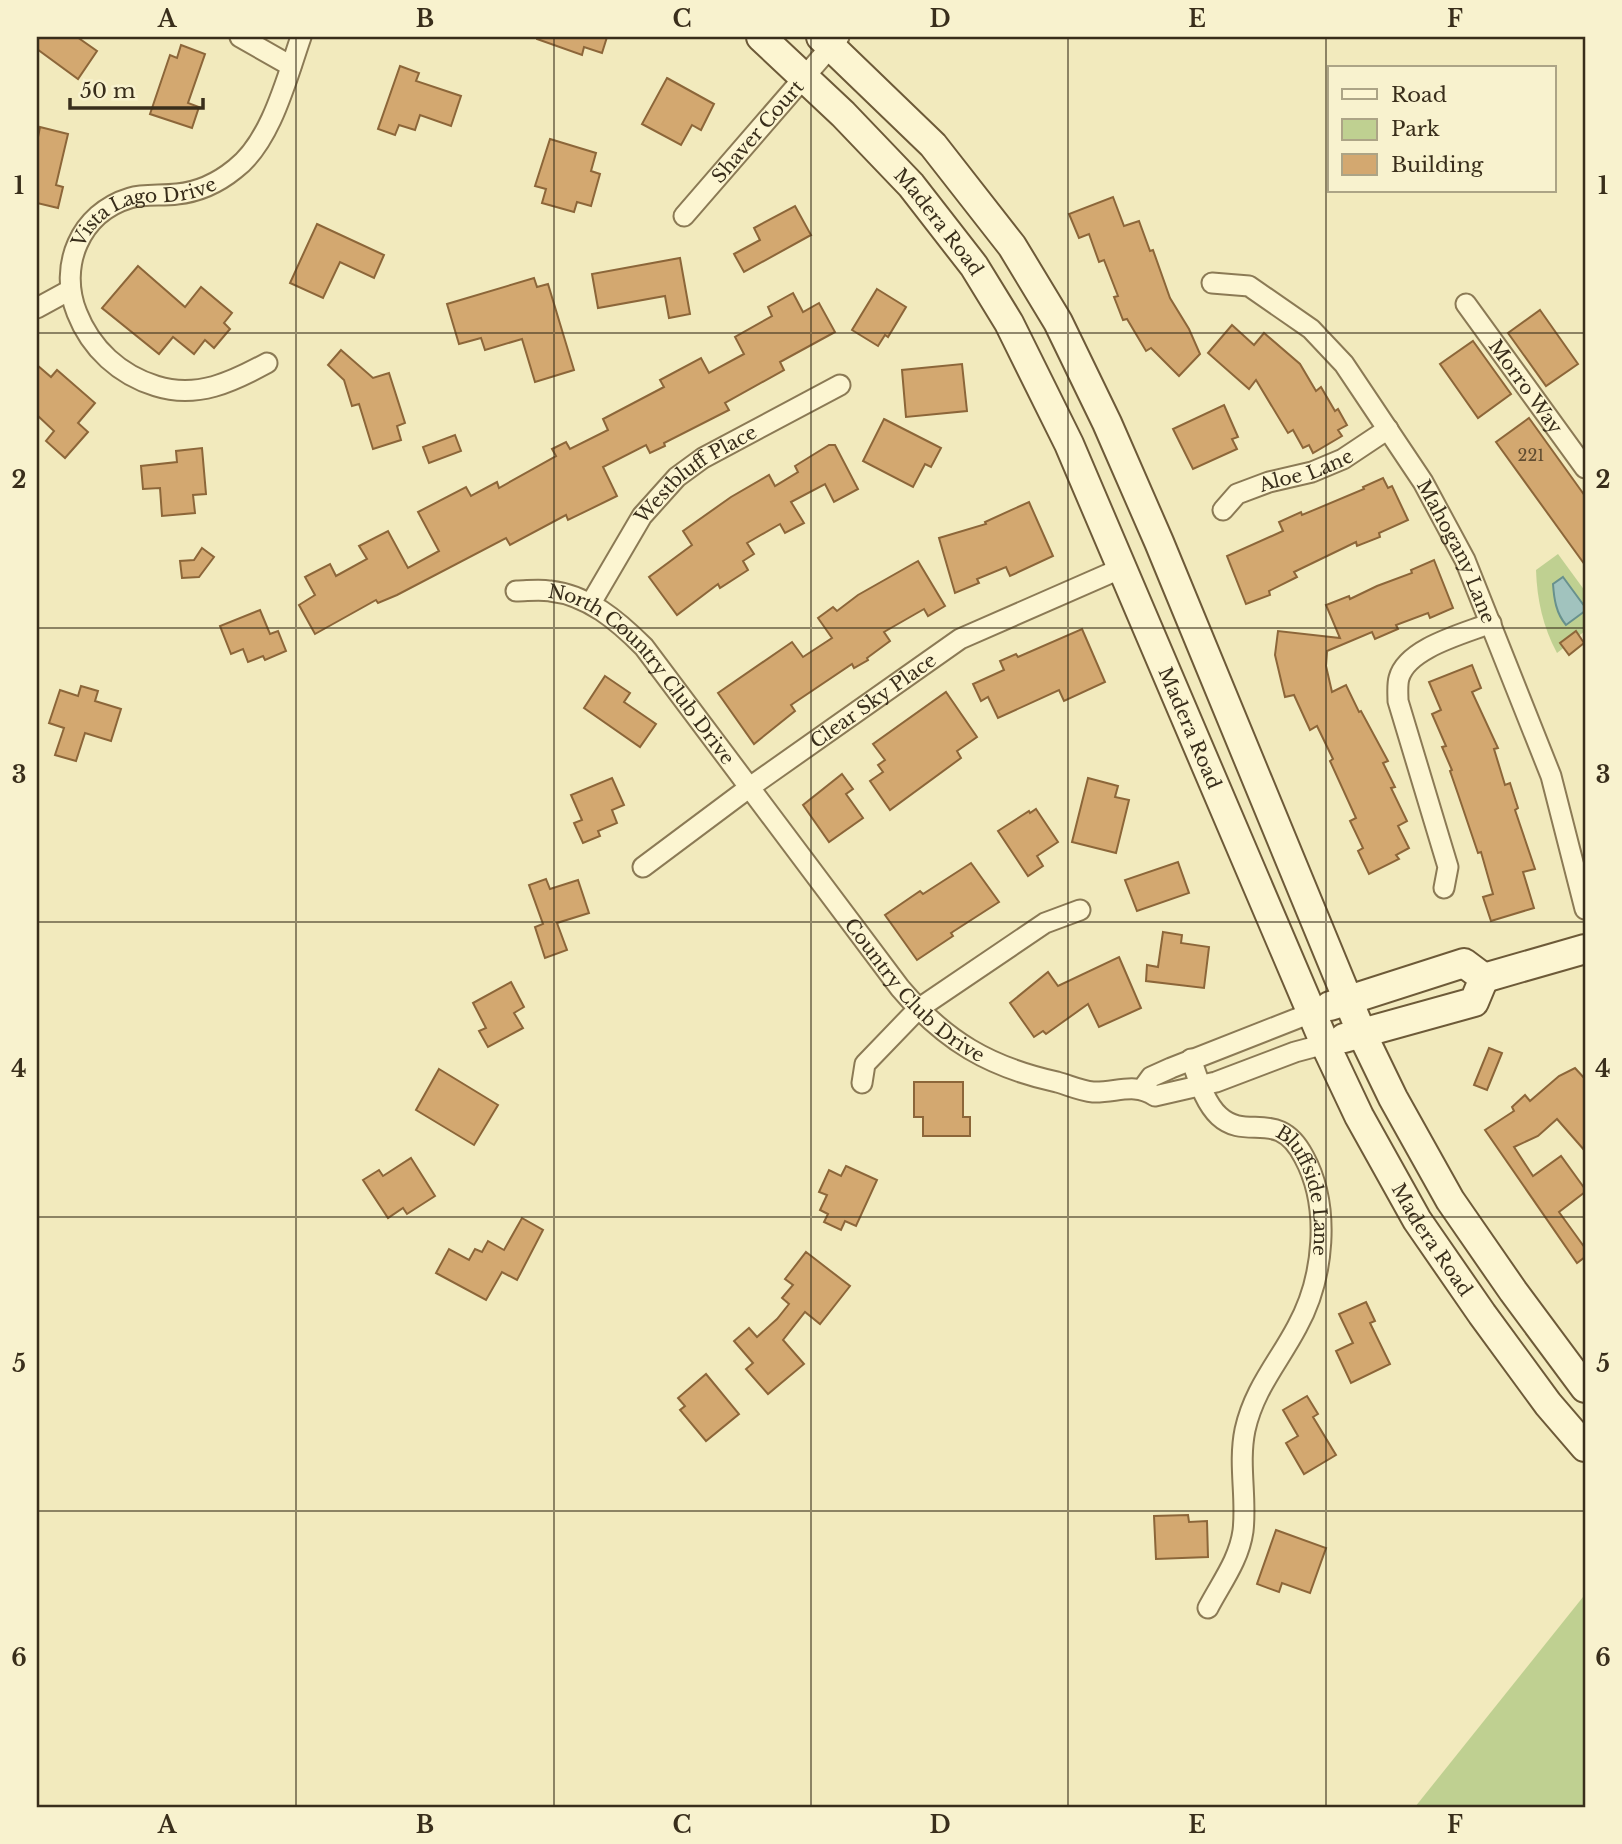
<svg xmlns="http://www.w3.org/2000/svg" width="1622" height="1844" font-family="'Libre Baskerville',serif">
  <style>
    .green { fill: #bfd091 }
    .water { fill: #a1c3be; stroke: #68918d; stroke-width: 2 }
    .building { fill: #d3a870; stroke: #8c6639; stroke-width: 2 }
    .lines { fill: none; stroke-linecap: round; stroke-linejoin: round }
    .street-casing { stroke: #8b7a55; stroke-width: 23 }
    .secondary-casing { stroke: #6d5a38; stroke-width: 32 }
    .street { stroke: #fcf5d1; stroke-width: 19 }
    .secondary { stroke: #fcf5d1; stroke-width: 28 }
    .grid { fill: none; stroke: #392e1b; stroke-width: 2; stroke-opacity: 0.55 }
    .labels { text-anchor: middle; dominant-baseline: central; stroke-width: 6; stroke-linejoin: round; paint-order: stroke }
    .number-label { font-size: 16px; fill: #604c30 }
    .street-label { font-size: 19px; fill: #392e1b; stroke: #f8f2ce }
    .neatline { fill: none; stroke: #392e1b; stroke-width: 2.5 }
    .grid-label { font-size: 23px; text-anchor: middle; font-weight: bold; fill: #392e1b }
  </style>
  <rect width="100%" height="100%" fill="#f2eabd"/>
  <g class="green">
    <path d="M1558 554 1585 591V631L1557 653C1543 627 1537 600 1536 570Z"/>
    <path d="M1583 1597 1585 1599V1807H1415Z"/>
  </g>
  <path class="water" d="M1563 577 1585 607V611L1566 625C1556 613 1554 599 1553 584Z"/>
  <g class="building">
    <path d="M37 37H77L97 51 78 79 37 49Z"/>
    <path d="M537 37H607L602 53 584 47 582 55 537 39Z"/>
    <path d="M181 45 205 54 188 103 199 107 192 128 150 114 170 55 177 58Z"/>
    <path d="M400 66 419 73 416 81 461 96 451 126 420 115 415 130 399 125 395 135 378 129Z"/>
    <path d="M667 78 714 104 701 130 692 125 681 145 642 124Z"/>
    <path d="M40 127 68 134 56 185 63 187 58 208 37 203V142Z"/>
    <path d="M550 139 596 153 591 171 600 174 591 206 577 202 574 212 542 203 546 189 535 186Z"/>
    <path d="M1113 197 1124 226 1139 221 1150 251 1153 250 1170 298 1189 329 1200 354 1179 376 1151 348 1146 351 1127 319 1123 320 1114 297 1118 296 1104 260 1099 262 1089 234 1079 238 1069 214Z"/>
    <path d="M795 206 811 235 744 272 734 254 760 240 754 228Z"/>
    <path d="M317 224 384 255 374 278 340 262 323 298 290 283Z"/>
    <path d="M680 258 690 314 669 318 665 296 598 308 592 274Z"/>
    <path d="M138 266 185 307 201 287 232 313 224 323 230 329 214 348 205 340 194 354 173 337 159 354 102 308Z"/>
    <path d="M534 278 537 287 548 284 574 370 535 382 522 339 485 350 481 338 459 344 447 304Z"/>
    <path d="M877 289 906 307 888 337 885 335 878 346 852 330Z"/>
    <path d="M793 293 803 312 819 303 835 332 780 362 784 370 725 403 729 410 664 443 665 446 650 453 646 445 603 467 617 496 568 520 566 515 510 545 506 538 397 595 378 603 376 600 315 634 299 605 315 595 305 577 330 564 336 576 367 559 359 546 388 531 408 568 439 551 418 512 466 487 471 496 497 482 499 488 556 456 552 449 566 442 570 449 608 430 603 419 664 387 660 380 701 358 709 373 744 354 735 337 772 316 768 307Z"/>
    <path d="M1540 310 1578 364 1546 386 1508 333Z"/>
    <path d="M1232 325 1254 345 1264 333 1300 364 1316 391 1321 387 1335 411 1338 409 1347 425 1338 430 1342 436 1313 453 1309 445 1303 448 1293 430 1288 433 1256 380 1249 389 1208 353Z"/>
    <path d="M1473 341 1511 394 1478 418 1440 364Z"/>
    <path d="M341 350 373 378 389 373 405 423 397 426 401 440 373 449 359 404 352 406 344 380 328 365Z"/>
    <path d="M962 364 967 411 906 417 902 370Z"/>
    <path d="M37 365 51 377 57 370 95 403 78 423 88 432 65 458 46 441 54 431 37 415Z"/>
    <path d="M1224 405 1238 437 1232 439 1237 449 1193 469 1173 429Z"/>
    <path d="M1529 418 1585 496V565L1496 442Z"/>
    <path d="M884 419 941 448 931 467 925 464 913 487 863 461Z"/>
    <path d="M455 435 461 451 429 463 423 447Z"/>
    <path d="M829 445H835L858 489 834 502 825 484 791 502 804 523 785 533 780 524 747 543 754 554 743 561 748 570 720 588 718 584 677 615 649 577 692 545 683 531 731 497 769 475 775 486 798 472 795 466Z"/>
    <path d="M202 448 206 494 193 495 195 513 162 516 160 488 143 489 141 466 177 462 176 451Z"/>
    <path d="M1383 478 1388 488 1392 486 1408 520 1379 533 1380 537 1357 546 1356 542 1294 572 1297 577 1269 591 1270 595 1246 604 1227 556 1283 531 1279 522 1301 512 1302 515 1364 489 1363 487Z"/>
    <path d="M1029 502 1053 556 1010 576 1006 567 977 579 979 583 955 593 939 538 986 524 985 522Z"/>
    <path d="M202 548 214 557 199 577 182 578 180 561 194 560Z"/>
    <path d="M1434 560 1453 608 1430 618 1428 613 1396 625 1398 629 1375 639 1372 632 1327 651 1326 666 1332 692 1346 685 1359 712 1361 711 1388 761 1383 763 1395 787 1391 788 1407 821 1398 826 1409 848 1396 855 1399 859 1369 874 1358 851 1363 848 1350 821 1356 818 1330 761 1333 759 1317 726 1310 730 1294 695 1285 697 1275 655 1278 631 1340 638 1326 605 1349 596 1350 599 1377 586 1412 573 1411 570Z"/>
    <path d="M918 561 945 606 928 616 924 609 884 632 890 641 867 658 868 660 854 668 852 664 791 705 795 711 754 744 718 693 792 642 803 657 832 638 818 618 833 607 837 611 858 595Z"/>
    <path d="M260 610 270 634 278 631 286 651 265 660 263 656 248 662 243 649 231 654 220 626Z"/>
    <path d="M1082 629 1105 682 1064 701 1059 690 998 718 988 697 981 701 973 684 1004 670 1000 661 1016 654 1018 657Z"/>
    <path d="M1576 631 1584 643 1569 655 1560 643Z"/>
    <path d="M1472 665 1481 688 1472 692 1498 748 1494 749 1505 785 1510 783 1518 808 1515 810 1535 869 1523 872 1534 908 1491 921 1483 897 1493 894 1481 852 1478 853 1458 794 1450 771 1452 770 1442 747 1446 746 1432 714 1441 710 1429 682Z"/>
    <path d="M605 676 630 693 624 702 656 724 640 747 584 708Z"/>
    <path d="M81 686 98 691 95 701 121 709 111 741 85 733 76 761 55 755 64 728 49 723 60 690 78 696Z"/>
    <path d="M946 692 977 737 957 751 961 758 890 810 870 781 883 772 878 765 885 760 873 744Z"/>
    <path d="M842 774 853 789 846 794 863 818 829 842 803 805Z"/>
    <path d="M612 778 624 805 612 810 617 823 598 831 600 836 583 843 574 823 582 820 571 795Z"/>
    <path d="M1088 778 1118 786 1115 797 1129 800 1116 853 1072 842Z"/>
    <path d="M1036 809 1058 842 1037 856 1043 866 1028 876 998 831 1029 811 1030 813Z"/>
    <path d="M1178 862 1189 893 1137 911 1125 880Z"/>
    <path d="M971 863 999 902 951 933 953 936 917 960 885 915 920 891 923 894Z"/>
    <path d="M546 879 550 889 578 880 589 913 557 923 567 950 545 958 535 927 543 924 529 885Z"/>
    <path d="M1163 932 1182 935 1181 943 1209 947 1204 988 1146 981 1147 965 1158 967Z"/>
    <path d="M1119 957 1141 1008 1099 1027 1088 1004 1046 1034 1043 1031 1034 1037 1010 1003 1048 972 1058 986Z"/>
    <path d="M511 982 524 1007 514 1013 523 1028 488 1047 479 1031 486 1028 473 1003Z"/>
    <path d="M1489 1048 1502 1053 1487 1090 1474 1085Z"/>
    <path d="M1575 1068 1585 1079V1151L1557 1119 1538 1136 1514 1147 1533 1176 1561 1156 1585 1189V1192L1559 1212 1585 1248V1257L1577 1263 1485 1130 1514 1111 1512 1107 1525 1095 1530 1101 1559 1076Z"/>
    <path d="M439 1069 498 1105 474 1145 416 1110Z"/>
    <path d="M914 1082H963V1117H970V1136H923V1117H914Z"/>
    <path d="M411 1158 435 1196 407 1214 403 1208 388 1218 363 1180 379 1170 383 1176Z"/>
    <path d="M846 1166 877 1180 856 1226 845 1221 841 1230 824 1222 828 1214 820 1210 827 1195 819 1192 829 1170 841 1176Z"/>
    <path d="M522 1218 543 1230 517 1280 502 1272 486 1300 436 1273 449 1249 469 1260 475 1249 482 1252 488 1241 504 1250Z"/>
    <path d="M806 1252 850 1286 820 1324 805 1312 783 1340 804 1364 768 1394 746 1369 753 1363 734 1341 749 1328 757 1337 777 1319 789 1304 782 1298 793 1285 785 1279Z"/>
    <path d="M1366 1302 1375 1321 1370 1323 1390 1364 1351 1383 1336 1351 1353 1343 1339 1314Z"/>
    <path d="M706 1374 739 1414 706 1441 680 1410 685 1406 678 1398Z"/>
    <path d="M1307 1396 1318 1414 1313 1417 1336 1455 1304 1474 1286 1443 1298 1436 1283 1410Z"/>
    <path d="M1188 1515 1189 1522 1207 1521 1208 1557 1156 1559 1154 1516Z"/>
    <path d="M1276 1530 1326 1548 1310 1593 1282 1583 1279 1592 1257 1584Z"/>
  </g>
  <g class="lines">
    <g class="street-casing">
      <g id="street">
        <path d="M240 37 291 66"/>
        <path id="s1" d="M684 216 839 37"/>
        <path id="s2" d="M1212 283 1249 286 1311 329 1344 364 1423 482 1465 560 1551 776 1585 909"/>
        <path id="s3" d="M1466 304 1585 468"/>
        <path d="M37 308 70 290"/>
        <path id="s4" d="M267 363C232 382 197 399 156 386 120 375 91 349 77 313 58 266 80 213 130 198 144 194 162 196 177 194 198 192 219 182 235 169 271 142 287 77 301 37"/>
        <path id="s5" d="M1223 510 1237 494 1269 482 1312 472 1343 459 1388 429"/>
        <path id="s6" d="M516 591C527 591 539 589 550 591 588 595 618 621 644 647L900 988C945 1041 989 1067 1057 1082 1068 1085 1081 1091 1093 1092 1116 1093 1134 1082 1155 1096L1216 1082 1295 1052 1325 1044"/>
        <path id="s7" d="M591 603 642 516 677 477 703 458 840 385"/>
        <path id="s8" d="M643 867 750 787 960 639 1122 568"/>
        <path d="M1444 888 1448 867 1398 701C1398 694 1397 685 1399 678 1407 648 1463 634 1491 623"/>
        <path id="s9" d="M1191 1059C1198 1078 1204 1102 1219 1116 1247 1142 1278 1107 1304 1157 1331 1207 1324 1278 1297 1327 1278 1363 1254 1389 1245 1430 1238 1464 1247 1498 1243 1531 1239 1560 1221 1583 1208 1608"/>
        <path d="M862 1083 865 1064 918 1009 1045 923 1080 910"/>
        <path d="M1143 1088 1151 1077 1171 1068 1311 1013"/>
      </g>
    </g>
    <g class="secondary-casing">
      <g id="secondary">
        <path id="s10" d="M761 37 843 114 911 185 974 266 1009 323 1069 444 1325 1044 1359 1116 1417 1220 1482 1314 1548 1404 1585 1447"/>
        <path d="M821 37 933 145 1012 246 1058 322 1107 423 1159 542 1362 1034 1393 1098 1450 1200 1513 1291 1585 1388"/>
        <path d="M1484 978 1585 949"/>
        <path d="M1330 1006 1464 963 1484 978"/>
        <path d="M1344 1038 1474 1002 1484 978"/>
      </g>
    </g>
    <use href="#street" class="street"/>
    <use href="#secondary" class="secondary"/>
  </g>
  <path class="grid" d="M296 37V1807M554 37V1807M811 37V1807M1068 37V1807M1326 37V1807M37 333H1585M37 628H1585M37 922H1585M37 1217H1585M37 1511H1585"/>
  <g class="labels">
    <g class="number-label">
      <text x="1531" y="455">221</text>
    </g>
    <g class="street-label">
      <text stroke="none"><textPath href="#s1" startOffset="112">Shaver Court</textPath></text>
      <text stroke="none"><textPath href="#s4" startOffset="378">Vista Lago Drive</textPath></text>
      <text stroke="none"><textPath href="#s10" startOffset="257">Madera Road</textPath></text>
      <text stroke="none"><textPath href="#s3" startOffset="102">Morro Way</textPath></text>
      <text stroke="none"><textPath href="#s5" startOffset="94">Aloe Lane</textPath></text>
      <text stroke="none"><textPath href="#s7" startOffset="170">Westbluff Place</textPath></text>
      <text stroke="none"><textPath href="#s2" startOffset="380">Mahogany Lane</textPath></text>
      <text stroke="none"><textPath href="#s6" startOffset="161">North Country Club Drive</textPath></text>
      <text stroke="none"><textPath href="#s8" startOffset="284">Clear Sky Place</textPath></text>
      <text stroke="none"><textPath href="#s10" startOffset="824">Madera Road</textPath></text>
      <text stroke="none"><textPath href="#s6" startOffset="584">Country Club Drive</textPath></text>
      <text stroke="none"><textPath href="#s9" startOffset="196">Bluffside Lane</textPath></text>
      <text stroke="none"><textPath href="#s10" startOffset="1391">Madera Road</textPath></text>
    </g>
  </g>
  <rect width="1622" height="1844" fill="none" stroke="#f8f2ce" stroke-width="77"/>
  <rect x="1328" y="66" width="228" height="126" fill="#f8f2ce" stroke="#aca486" stroke-width="2"/>
  <rect x="1342" y="89" width="35" height="10" fill="#fcf5d1" stroke="#aca486" stroke-width="2"/>
  <text x="1391" y="102" font-size="21" fill="#392e1b">Road</text>
  <rect x="1342" y="119" width="35" height="21" fill="#bfd091" stroke="#aca486" stroke-width="2"/>
  <text x="1391" y="136" font-size="21" fill="#392e1b">Park</text>
  <rect x="1342" y="154" width="35" height="21" fill="#d3a870" stroke="#aca486" stroke-width="2"/>
  <text x="1391" y="172" font-size="21" fill="#392e1b">Building</text>
  <path d="M70 98v10h133v-10" fill="none" stroke="#392e1b" stroke-width="3.5"/>
  <text x="80" y="98" font-size="21" fill="#392e1b" stroke="#f8f2ce" stroke-width="5" paint-order="stroke">50 m</text>
  <rect x="38" y="38" width="1546" height="1768" class="neatline"/>
  <g class="grid-label">
    <text x="167" y="27">A</text>
    <text x="425" y="27">B</text>
    <text x="682" y="27">C</text>
    <text x="940" y="27">D</text>
    <text x="1197" y="27">E</text>
    <text x="1455" y="27">F</text>
    <text x="19" y="194">1</text>
    <text x="1603" y="194">1</text>
    <text x="19" y="488">2</text>
    <text x="1603" y="488">2</text>
    <text x="19" y="783">3</text>
    <text x="1603" y="783">3</text>
    <text x="19" y="1077">4</text>
    <text x="1603" y="1077">4</text>
    <text x="19" y="1372">5</text>
    <text x="1603" y="1372">5</text>
    <text x="19" y="1666">6</text>
    <text x="1603" y="1666">6</text>
    <text x="167" y="1833">A</text>
    <text x="425" y="1833">B</text>
    <text x="682" y="1833">C</text>
    <text x="940" y="1833">D</text>
    <text x="1197" y="1833">E</text>
    <text x="1455" y="1833">F</text>
  </g>
</svg>
